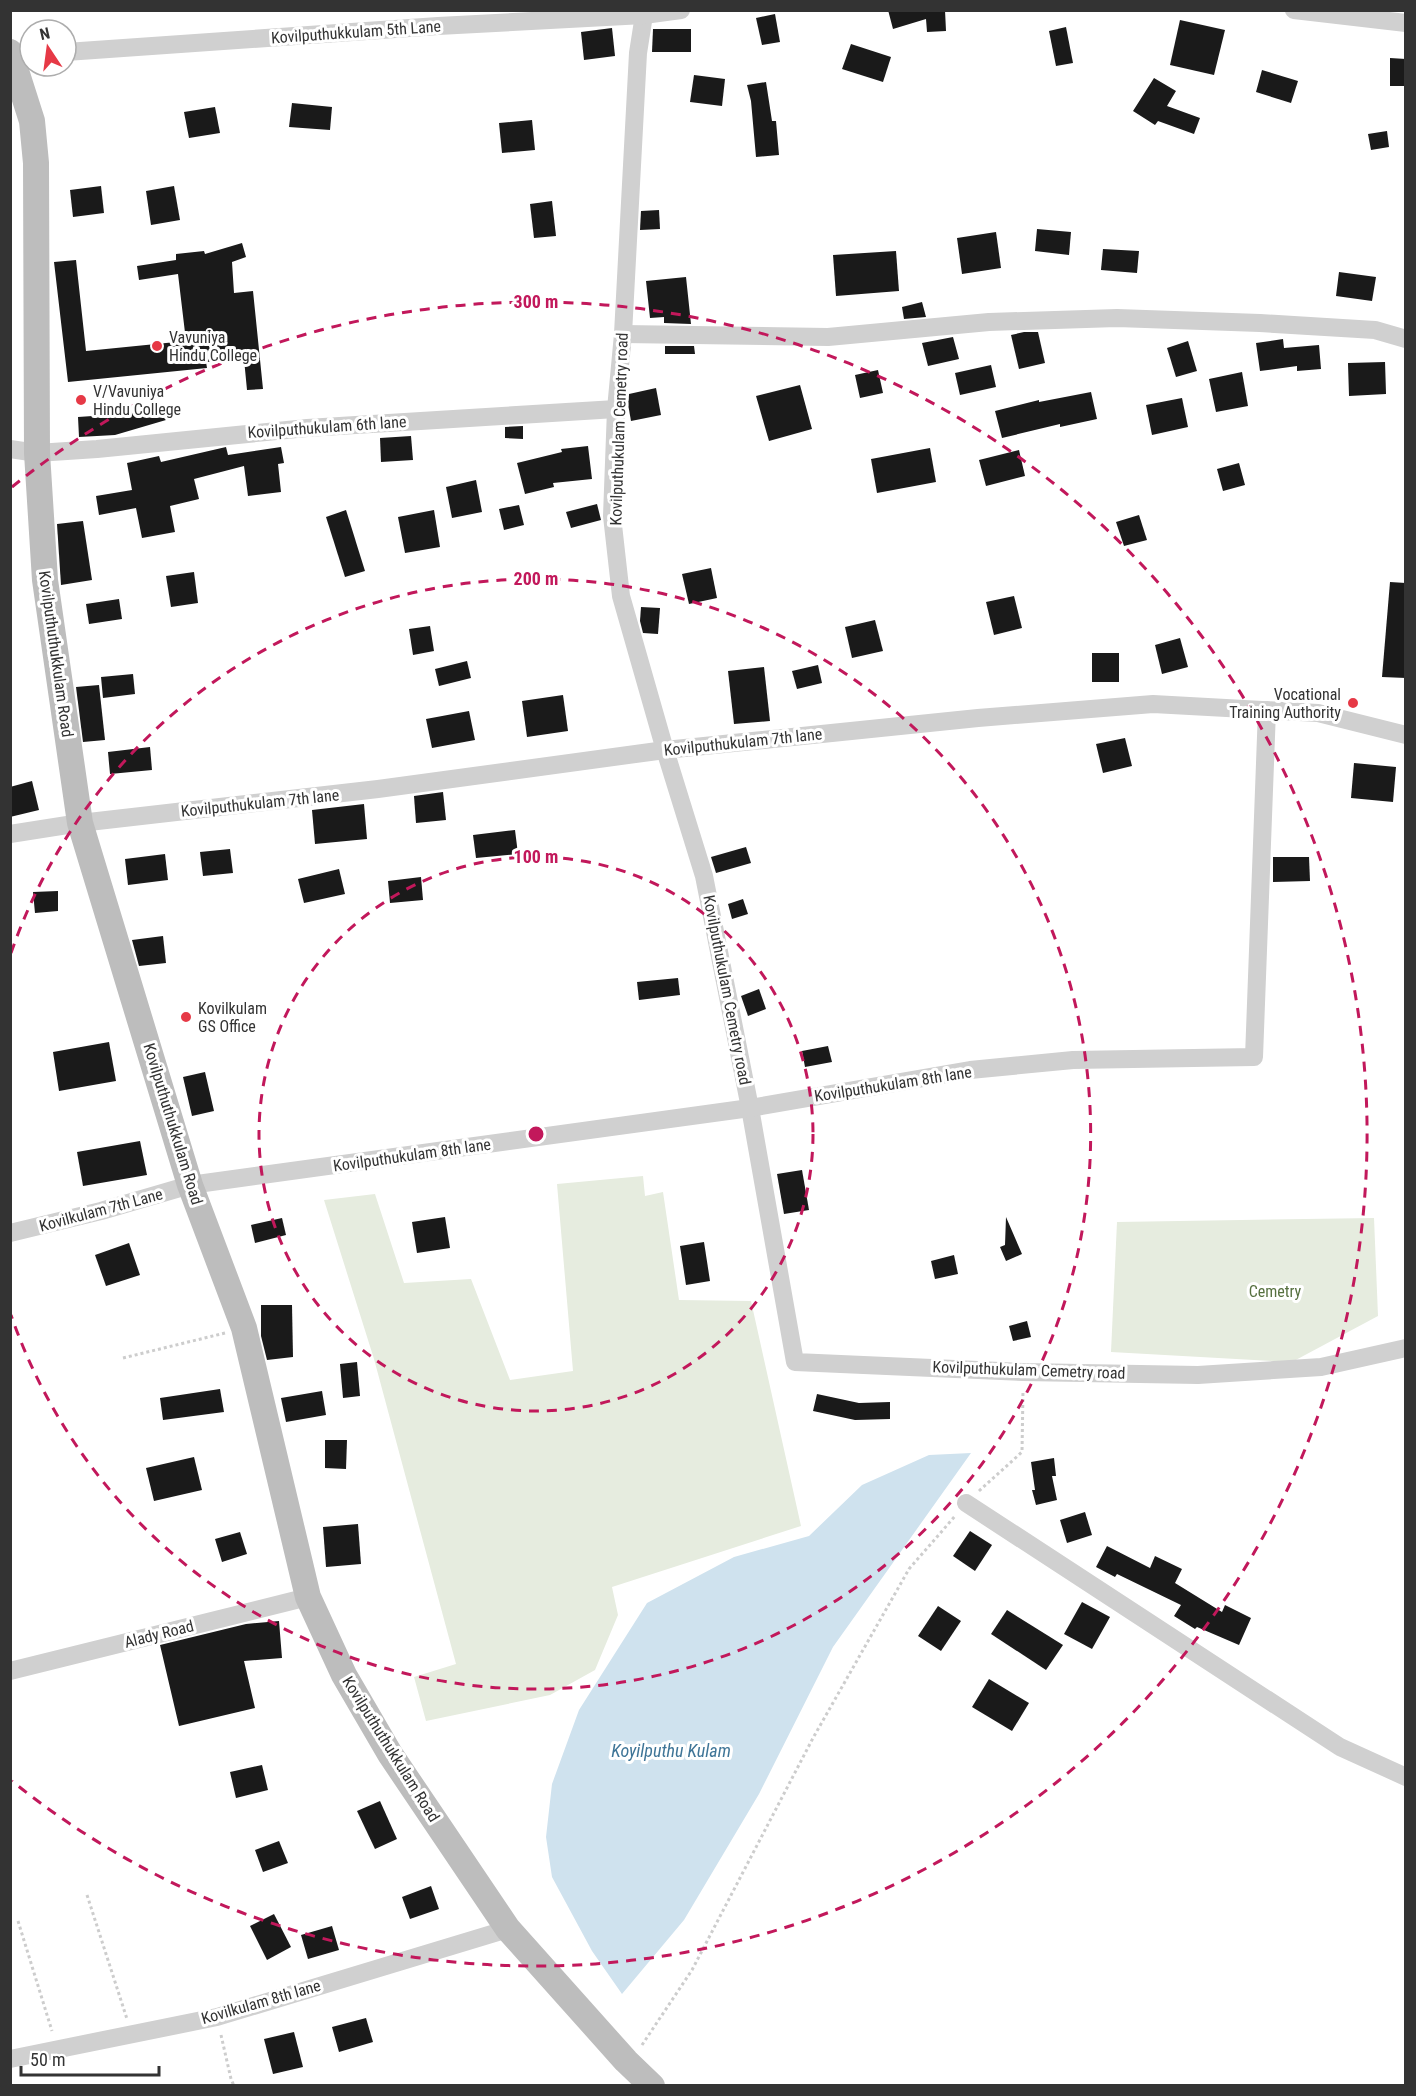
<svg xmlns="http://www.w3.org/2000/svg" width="1416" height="2096" font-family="'Roboto Condensed',sans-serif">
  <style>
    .green { fill: #e6ecdf }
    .water { fill: #cfe2ee }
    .building { fill: #1a1a1a }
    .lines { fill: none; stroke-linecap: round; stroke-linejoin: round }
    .path { stroke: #cdcdcd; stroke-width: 3; stroke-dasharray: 3 3; stroke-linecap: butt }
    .street { stroke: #d0d0d0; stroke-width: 18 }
    .secondary { stroke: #bdbdbd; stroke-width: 26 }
    .ring { fill: none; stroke: #c2185b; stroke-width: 3; stroke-dasharray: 10 8 }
    .poi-dot { fill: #e63946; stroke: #fff; stroke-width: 2 }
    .labels { text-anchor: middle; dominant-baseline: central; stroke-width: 6; stroke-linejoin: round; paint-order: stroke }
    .street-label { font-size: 16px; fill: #333; stroke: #fff }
    .poi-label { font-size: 16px; fill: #333; stroke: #fff; text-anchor: start }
    .park-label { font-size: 16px; fill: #56703f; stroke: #fff }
    .water-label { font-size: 18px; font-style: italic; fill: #3f7597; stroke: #fff }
    .centre { fill: #c2185b; stroke: #fff; stroke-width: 3 }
    .ring-label { font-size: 18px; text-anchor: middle; font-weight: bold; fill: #c2185b; stroke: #fff; stroke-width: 6; stroke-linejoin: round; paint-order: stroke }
  </style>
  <rect width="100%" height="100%" fill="#fff"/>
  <g class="green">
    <path d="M643 1176 645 1196 663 1192 679 1300 751 1301 801 1526 612 1587 618 1615 595 1670 550 1695 426 1721 414 1677 456 1664 374 1359 324 1200 375 1194 404 1283 471 1279 510 1380 573 1371 557 1184Z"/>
    <path d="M1374 1218 1378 1316 1292 1362 1111 1352 1117 1222Z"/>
  </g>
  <path class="water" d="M971 1453 833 1647 759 1794 684 1920 622 1994 592 1951 552 1877 546 1837 552 1784 579 1710 647 1603 734 1557 809 1536 862 1485 929 1455Z"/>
  <g class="building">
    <path d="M888 10H945L946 31 927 32 926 19 893 29Z"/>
    <path d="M775 14 780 42 762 45 756 18Z"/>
    <path d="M1180 20 1225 30 1214 75 1170 65Z"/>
    <path d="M1066 27 1073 63 1056 66 1049 31Z"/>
    <path d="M612 28 615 56 584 60 581 32Z"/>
    <path d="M653 29H691V52H652Z"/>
    <path d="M851 44 891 57 883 82 842 69Z"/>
    <path d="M1390 58 1406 59V86H1390Z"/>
    <path d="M1262 70 1298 81 1291 103 1256 92Z"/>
    <path d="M694 75 725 79 722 106 690 102Z"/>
    <path d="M1154 78 1176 91 1167 106 1200 118 1194 134 1158 121 1155 125 1133 111Z"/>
    <path d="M766 82 772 121H776L779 155 756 157 751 101 747 85Z"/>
    <path d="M292 103 332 107 330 130 289 127Z"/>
    <path d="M215 107 220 133 189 138 184 112Z"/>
    <path d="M532 120 535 150 502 153 499 123Z"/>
    <path d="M1387 131 1389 147 1371 150 1368 134Z"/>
    <path d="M101 186 104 213 73 217 70 190Z"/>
    <path d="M174 186 180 220 151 225 146 191Z"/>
    <path d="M552 201 556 236 534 238 530 204Z"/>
    <path d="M659 210 660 229 640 230 641 211Z"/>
    <path d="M1037 229 1071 232 1069 255 1035 251Z"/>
    <path d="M996 232 1001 268 962 274 957 238Z"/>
    <path d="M242 243 246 257 232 262 234 293 253 291 263 389 247 390 244 359 206 362 207 368 68 382 54 262 76 260 86 351 186 341 178 274 139 280 137 266 176 260V254L204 251 205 254Z"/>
    <path d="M1103 249 1139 251 1137 273 1101 270Z"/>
    <path d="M896 251 899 291 836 296 833 255Z"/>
    <path d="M1339 272 1376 277 1372 301 1336 296Z"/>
    <path d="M686 277 691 324 664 323V317L650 318 646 281Z"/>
    <path d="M922 302 926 317 904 319 902 307Z"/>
    <path d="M1024 332H1038L1045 363 1019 369 1011 335Z"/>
    <path d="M953 337 959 359 928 366 922 343Z"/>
    <path d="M1283 339 1284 348 1319 345 1321 369 1297 371V366L1260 371 1256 343Z"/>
    <path d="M1188 341 1197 371 1176 377 1167 348Z"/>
    <path d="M665 346H694L695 354H665Z"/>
    <path d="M1385 362 1386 394 1349 396 1348 363Z"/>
    <path d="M991 365 996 387 960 395 955 373Z"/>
    <path d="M878 370 883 393 860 398 855 375Z"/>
    <path d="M1242 372 1248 406 1216 412 1209 379Z"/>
    <path d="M800 385 812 429 769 441 756 396Z"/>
    <path d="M656 388 661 415 631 421 628 404 629 394Z"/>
    <path d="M1091 392 1097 419 1060 427V424L1002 438 995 411 1039 400V402Z"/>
    <path d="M1182 398 1188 427 1152 435 1146 405Z"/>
    <path d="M161 404 166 420 115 435 79 437 78 417 122 414Z"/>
    <path d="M523 426V439L505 438V427Z"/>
    <path d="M411 436 413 460 381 462 380 438Z"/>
    <path d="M588 446 592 479 553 483 554 487 525 494 517 463 562 452 561 449Z"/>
    <path d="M226 447 228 455 281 447 284 463 278 464 281 492 248 496 244 466 194 479 199 499 170 506 175 532 142 538 136 508 99 515 96 496 132 490 127 463 159 456 161 462Z"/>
    <path d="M930 448 936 482 877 493 871 459Z"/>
    <path d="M1019 450 1025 476 986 486 979 460Z"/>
    <path d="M1239 463 1245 485 1223 491 1217 469Z"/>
    <path d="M476 480 482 512 452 518 446 487Z"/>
    <path d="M597 504 601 520 571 528 566 512Z"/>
    <path d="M519 505 524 525 504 530 499 509Z"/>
    <path d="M346 510 365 571 345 577 326 517Z"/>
    <path d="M434 510 440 547 405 553 398 517Z"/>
    <path d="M1139 515 1147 540 1124 546 1116 522Z"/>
    <path d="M83 521 92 580 61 585 57 524Z"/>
    <path d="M711 568 717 598 689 604 682 574Z"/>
    <path d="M194 572 198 603 171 607 166 576Z"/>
    <path d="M1390 582 1406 583V678L1382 677Z"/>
    <path d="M1014 596 1022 628 994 635 986 602Z"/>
    <path d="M119 599 122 619 89 624 86 604Z"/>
    <path d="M641 607 660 608 658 634 643 633 640 621Z"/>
    <path d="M875 620 883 651 852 658 845 627Z"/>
    <path d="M430 626 434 651 413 655 409 629Z"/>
    <path d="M1180 638 1188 667 1162 674 1155 645Z"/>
    <rect x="1092" y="653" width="27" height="29"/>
    <path d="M467 661 471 678 439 686 435 669Z"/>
    <path d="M818 665 822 683 797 689 792 671Z"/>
    <path d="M764 667 770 721 734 724 728 671Z"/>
    <path d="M133 674 135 694 103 698 101 677Z"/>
    <path d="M99 685 105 740 83 742 76 687Z"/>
    <path d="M563 695 568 731 527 737 522 701Z"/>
    <path d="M469 711 475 740 432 748 426 719Z"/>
    <path d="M1125 738 1132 766 1103 773 1096 744Z"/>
    <path d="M150 747 152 770 110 774 108 752Z"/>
    <path d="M1354 763 1396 767 1393 802 1351 798Z"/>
    <path d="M32 781 39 810 10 817V787Z"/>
    <path d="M443 792 446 820 416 823 414 796Z"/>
    <path d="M364 804 367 839 315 844 312 810Z"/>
    <path d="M515 830 518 854 476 858 473 835Z"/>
    <path d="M746 847 751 863 716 873 711 857Z"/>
    <path d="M230 849 233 873 203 876 200 852Z"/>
    <path d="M165 854 168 880 128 885 125 859Z"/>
    <path d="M1273 857H1309L1310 881 1273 882Z"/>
    <path d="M339 869 345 894 304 903 298 879Z"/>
    <path d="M421 877 423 900 390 903 388 881Z"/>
    <path d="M58 891V911L35 913 33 892Z"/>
    <path d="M743 899 748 914 732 919 728 904Z"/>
    <path d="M163 936 166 963 139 966 132 940Z"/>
    <path d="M678 978 680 995 639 1000 637 982Z"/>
    <path d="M759 989 766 1009 748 1016 741 996Z"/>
    <path d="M109 1042 116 1081 59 1091 53 1052Z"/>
    <path d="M828 1046 832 1062 805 1067 802 1051Z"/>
    <path d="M205 1072 214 1111 192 1116 183 1077Z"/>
    <path d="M140 1141 147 1175 83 1186 77 1152Z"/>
    <path d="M802 1170 809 1210 784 1214 777 1174Z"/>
    <path d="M445 1217 450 1248 417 1253 412 1222Z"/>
    <path d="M1006 1217 1022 1254 1006 1261 1000 1247 1005 1245Z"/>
    <path d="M282 1218 286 1235 255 1243 251 1225Z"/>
    <path d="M704 1242 710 1281 686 1285 680 1246Z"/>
    <path d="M129 1243 140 1275 106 1286 95 1255Z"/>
    <path d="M954 1255 958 1274 935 1279 931 1261Z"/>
    <path d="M261 1305H292L293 1357 267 1360 261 1336Z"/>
    <path d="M1027 1321 1031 1337 1013 1341 1009 1326Z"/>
    <path d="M357 1362 360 1396 343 1398 340 1364Z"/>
    <path d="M220 1389 224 1412 163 1420 160 1398Z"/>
    <path d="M322 1391 326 1415 286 1422 281 1398Z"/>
    <path d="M817 1394 859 1403 890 1402V1419L855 1420 813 1411Z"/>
    <path d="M325 1440H347L346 1469 325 1468Z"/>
    <path d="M194 1457 202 1490 154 1501 146 1468Z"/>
    <path d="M1054 1458 1056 1476H1052L1057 1500 1036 1505 1032 1490H1035L1031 1462Z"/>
    <path d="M1085 1512 1092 1535 1067 1543 1060 1520Z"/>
    <path d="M358 1524 361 1564 326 1567 323 1527Z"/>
    <path d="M970 1531 992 1545 975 1571 953 1556Z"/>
    <path d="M240 1532 247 1554 222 1562 215 1539Z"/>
    <path d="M1107 1546 1150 1568 1155 1556 1182 1569 1175 1583 1222 1612 1225 1605 1251 1618 1239 1645 1197 1627 1195 1629 1174 1616 1181 1605 1117 1574 1115 1577 1096 1567Z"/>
    <path d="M1082 1602 1110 1617 1092 1649 1064 1634Z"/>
    <path d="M938 1606 961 1621 941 1651 918 1636Z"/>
    <path d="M1007 1610 1063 1645 1046 1670 991 1634Z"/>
    <path d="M279 1621 282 1658 244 1661 255 1708 179 1726 160 1645 246 1624Z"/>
    <path d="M989 1679 1029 1703 1012 1731 972 1707Z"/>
    <path d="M262 1765 268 1790 236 1798 230 1772Z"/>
    <path d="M380 1801 397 1839 375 1849 357 1811Z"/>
    <path d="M279 1841 288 1863 263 1872 255 1850Z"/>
    <path d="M431 1886 439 1909 410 1919 402 1897Z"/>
    <path d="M274 1914 291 1947 267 1960 250 1926Z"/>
    <path d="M332 1926 339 1950 308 1959 301 1935Z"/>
    <path d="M366 2018 373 2042 339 2052 332 2027Z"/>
    <path d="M294 2032 303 2067 273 2074 264 2039Z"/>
  </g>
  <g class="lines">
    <g class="path">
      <path d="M123 1358 225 1333"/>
      <path d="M979 1491 1022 1452 1023 1391"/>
      <path d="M87 1895 127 2019"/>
      <path d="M18 1921 52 2031"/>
      <path d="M221 2035 231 2079 234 2086"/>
      <path d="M642 2045 692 1970 813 1738 909 1569 956 1515"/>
    </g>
    <g class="street">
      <path d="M1294 10 1406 23"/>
      <path d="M644 15 638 53 623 334 616 409 612 516 621 596 665 750 704 876 750 1108 795 1362 1023 1372 1198 1375 1321 1367 1406 1348"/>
      <path d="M66 52 438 26 644 15 681 10"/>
      <path d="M623 334 828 337 989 322 1117 318 1260 323 1375 330 1406 339"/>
      <path d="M10 449 37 453 97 449 307 428 616 409"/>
      <path d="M10 834 80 823 378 789 665 750 978 718 1153 704 1318 713 1406 735"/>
      <path d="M10 1233 101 1211 190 1185 750 1108 970 1070 1073 1060 1254 1057 1267 710"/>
      <path d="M966 1503 1340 1747 1406 1777"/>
      <path d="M10 1671 308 1597"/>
      <path d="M10 2059 217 2017 508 1929"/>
    </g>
    <path class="secondary" d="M10 52 32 121 36 163 37 453 45 580 80 823 190 1185 244 1328 308 1597 344 1675 390 1754 508 1929 626 2061 652 2086"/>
  </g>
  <g class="ring">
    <circle cx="536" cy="1134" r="277"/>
    <path d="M11 953A555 555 0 1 1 11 1315"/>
    <path d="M12 487A832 832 0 1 1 12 1781"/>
  </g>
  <g class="poi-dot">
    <circle cx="157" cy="346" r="6"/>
    <circle cx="81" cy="400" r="6"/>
    <circle cx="1353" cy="703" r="6"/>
    <circle cx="186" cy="1017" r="6"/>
  </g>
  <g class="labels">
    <g class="street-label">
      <text transform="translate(356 32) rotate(-4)">Kovilputhukkulam 5th Lane</text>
      <text transform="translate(327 427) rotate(-4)">Kovilputhukulam 6th lane</text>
      <text transform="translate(619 429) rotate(-88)">Kovilputhukulam Cemetry road</text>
      <text transform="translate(56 654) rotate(82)">Kovilputhuthukkulam Road</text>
      <text transform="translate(743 742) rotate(-6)">Kovilputhukulam 7th lane</text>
      <text transform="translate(260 803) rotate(-6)">Kovilputhukulam 7th lane</text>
      <text transform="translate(727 990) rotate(79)">Kovilputhukulam Cemetry road</text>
      <text transform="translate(893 1084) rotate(-9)">Kovilputhukulam 8th lane</text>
      <text transform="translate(173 1124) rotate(73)">Kovilputhuthukkulam Road</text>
      <text transform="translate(412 1155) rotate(-8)">Kovilputhukulam 8th lane</text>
      <text transform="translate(101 1210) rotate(-15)">Kovilkulam 7th Lane</text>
      <text transform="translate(1029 1370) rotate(2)">Kovilputhukulam Cemetry road</text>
      <text transform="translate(159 1634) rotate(-14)">Alady Road</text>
      <text transform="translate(391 1749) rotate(58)">Kovilputhuthukkulam Road</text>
      <text transform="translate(261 2002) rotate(-16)">Kovilkulam 8th lane</text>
    </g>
    <g class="poi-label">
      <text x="169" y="337">Vavuniya<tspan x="169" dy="18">Hindu College</tspan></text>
      <text x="93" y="391">V/Vavuniya<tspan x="93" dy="18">Hindu College</tspan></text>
      <text x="1341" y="694" text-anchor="end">Vocational<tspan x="1341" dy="18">Training Authority</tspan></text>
      <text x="198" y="1008">Kovilkulam<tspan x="198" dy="18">GS Office</tspan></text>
    </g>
    <g class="park-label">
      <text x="1275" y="1291">Cemetry</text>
    </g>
    <g class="water-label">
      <text x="671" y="1750">Koyilputhu Kulam</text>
    </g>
  </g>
  <circle cx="536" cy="1134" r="9" class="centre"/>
  <g class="ring-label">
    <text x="536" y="308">300 m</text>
    <text x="536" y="585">200 m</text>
    <text x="536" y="863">100 m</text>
  </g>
  <rect width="1416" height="2096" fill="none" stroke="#333333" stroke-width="24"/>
  <g transform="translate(48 48) rotate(347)"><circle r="28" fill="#ffffff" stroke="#adadad" stroke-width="1.5"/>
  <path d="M0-4.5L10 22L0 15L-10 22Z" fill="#e63946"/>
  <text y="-9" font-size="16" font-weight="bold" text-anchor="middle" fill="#333333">N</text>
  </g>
  <path d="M21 2066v9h138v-9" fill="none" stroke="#333333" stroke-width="3"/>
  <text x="30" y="2066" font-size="18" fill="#333333" stroke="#ffffff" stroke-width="4.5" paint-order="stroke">50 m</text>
</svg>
